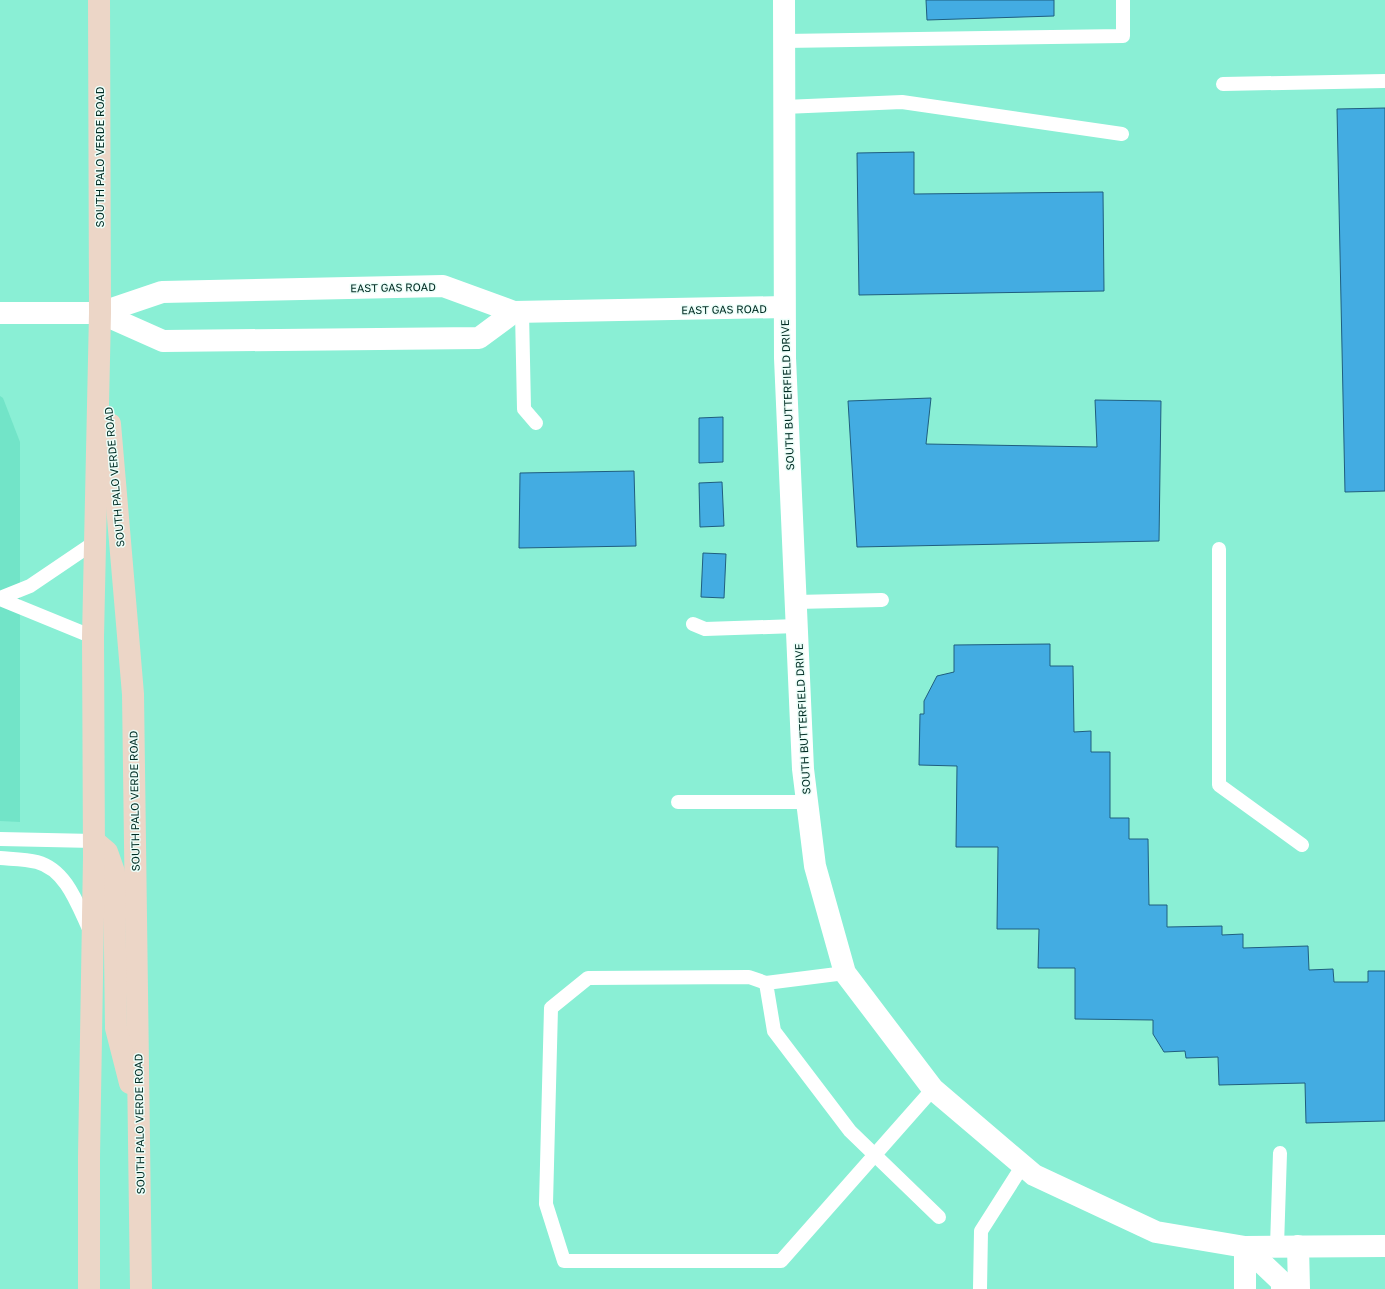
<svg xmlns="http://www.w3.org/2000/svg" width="1385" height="1289" font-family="'Golos Text',sans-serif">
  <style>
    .built { fill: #72e4c8 }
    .building { fill: #43ace2; stroke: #1f5e7f }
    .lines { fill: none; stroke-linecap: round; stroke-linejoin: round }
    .lane { stroke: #fff; stroke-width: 14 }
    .street { stroke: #fff; stroke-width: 22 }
    .secondary { stroke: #ecd6c7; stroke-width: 22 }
    .labels { text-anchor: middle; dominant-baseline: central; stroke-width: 3; stroke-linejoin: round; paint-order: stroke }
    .street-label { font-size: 11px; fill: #002c23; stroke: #ecfef9 }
  </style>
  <rect width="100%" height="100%" fill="#8aefd5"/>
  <path class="built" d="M0 396 3 398 20 442V822L0 821Z"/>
  <g class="building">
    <path d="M926 0H1054V16L927 20Z"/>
    <path d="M1385 108V491L1345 492 1337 109Z"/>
    <path d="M914 152V194L1103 192 1104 291 859 295 857 153Z"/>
    <path d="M931 398 926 444 1097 447 1095 400 1161 401 1159 541 857 547 848 401Z"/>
    <path d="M723 417V462L699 463V418Z"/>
    <path d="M634 471 636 546 519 548 520 473Z"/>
    <path d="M722 482 724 526 700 527 699 483Z"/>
    <path d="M703 553 726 554 724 598 701 597Z"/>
    <path d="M1050 644V666H1073L1074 732 1091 731V752H1110V818H1129V839H1148L1149 905H1167V927L1222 926V935L1243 934V948L1308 946 1309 970 1333 969 1334 982H1368V971H1385V1121L1306 1123 1305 1083 1219 1085 1218 1057 1186 1058 1185 1051 1164 1052 1153 1034V1020L1075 1019V968H1038L1039 929H997L998 847H956L957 766 919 765 920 714H924V701L937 676 954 672V645Z"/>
  </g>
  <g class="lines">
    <g class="lane">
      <path d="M784 41 1123 36V0"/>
      <path d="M1223 84 1385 81"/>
      <path d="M784 107 902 102 1122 134"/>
      <path d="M522 312 524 409 536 423"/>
      <path d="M1219 549V785L1302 845"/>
      <path d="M0 598 30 586 95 542"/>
      <path d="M0 599 93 637"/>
      <path d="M796 602 882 600"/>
      <path d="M693 624 705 629 797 626"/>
      <path d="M678 802H808"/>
      <path d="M0 839 94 841"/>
      <path d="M0 858C12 859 26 859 37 862 67 870 78 906 90 931"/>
      <path d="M845 973 766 983 774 1031 850 1131 939 1217"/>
      <path d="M766 983 749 977 588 978 551 1008 546 1204 564 1261H781L933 1089"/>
      <path d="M1277 1246 1280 1153"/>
      <path d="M980 1289 981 1231 1023 1165"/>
    </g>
    <g class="street">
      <path d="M784 0 785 358 803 769 815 866 845 973 933 1089 1034 1175 1156 1232 1245 1247 1385 1246"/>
      <path d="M0 313H100L162 292 443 286 514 312 784 307"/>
      <path d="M100 313 163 341 479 338 514 312"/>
      <path d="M1298 1246 1299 1289"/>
      <path d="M1245 1247 1282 1282V1289"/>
      <path d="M1245 1247V1289"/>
    </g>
    <g class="secondary">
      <path d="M110 424 133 694 141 1289"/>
      <path d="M94 841 107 852 114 872 116 1028 130 1083"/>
      <path d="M89 1289V1157L94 857 93 637 100 313 99 0"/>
    </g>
  </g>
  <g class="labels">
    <g class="street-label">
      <text transform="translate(99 157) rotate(-90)">SOUTH PALO VERDE ROAD</text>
      <text transform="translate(393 287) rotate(-1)">EAST GAS ROAD</text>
      <text transform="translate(724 309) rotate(-1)">EAST GAS ROAD</text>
      <text transform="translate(787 395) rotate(-92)">SOUTH BUTTERFIELD DRIVE</text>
      <text transform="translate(114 477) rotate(-95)">SOUTH PALO VERDE ROAD</text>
      <text transform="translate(802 719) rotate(-93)">SOUTH BUTTERFIELD DRIVE</text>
      <text transform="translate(134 801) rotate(-91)">SOUTH PALO VERDE ROAD</text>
      <text transform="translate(139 1124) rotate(-91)">SOUTH PALO VERDE ROAD</text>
    </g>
  </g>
</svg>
